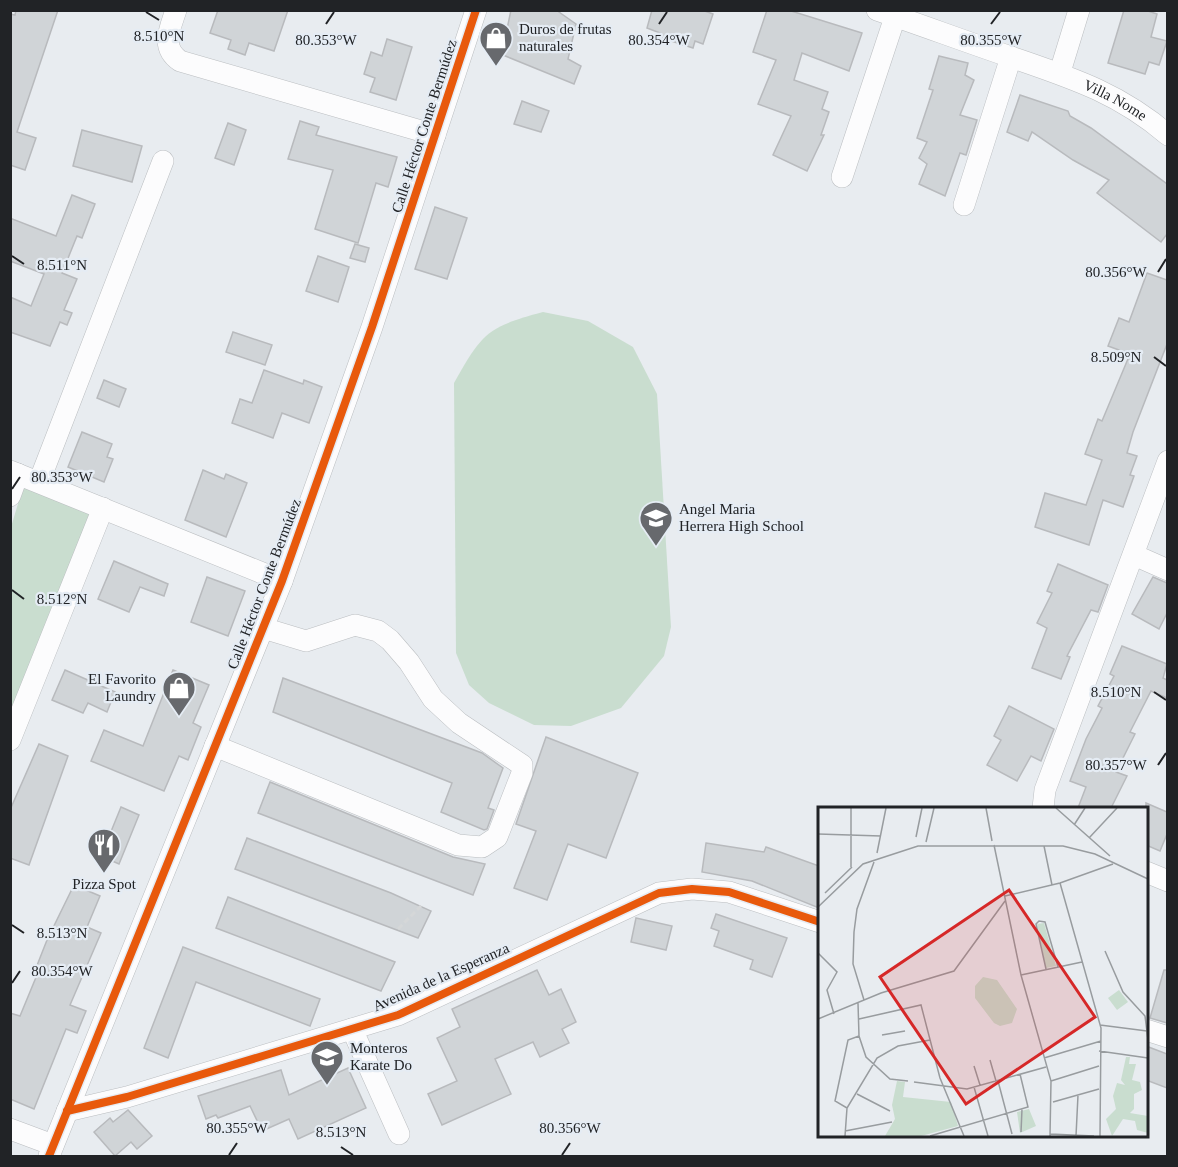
<svg xmlns="http://www.w3.org/2000/svg" width="1178" height="1167" font-family="'Times New Roman',serif">
  <style>
    .green { fill: #c9ddcf }
    .building { fill: #d0d4d7; stroke: #b8babd; stroke-width: 1.5 }
    .lines { fill: none; stroke-linecap: round; stroke-linejoin: round }
    .minor-casing { stroke: #bbbec1; stroke-width: 22 }
    .path { stroke: #d5d7d8; stroke-width: 3; stroke-dasharray: 6 3; stroke-linecap: butt }
    .minor { stroke: #fcfcfd; stroke-width: 21 }
    .cycleway-casing { stroke: #e5ecf4; stroke-width: 11 }
    .cycleway { stroke: #e8590c; stroke-width: 8 }
    .ticks { fill: none; stroke: #212326; stroke-width: 2 }
    .labels { text-anchor: middle; dominant-baseline: central; stroke-width: 4.5; stroke-linejoin: round; paint-order: stroke }
    .poi-label { font-size: 15px; fill: #212326; stroke: #e5ecf4; text-anchor: start }
    .street-label { font-size: 15px; fill: #212326; stroke: #e5ecf4 }
    .inset-road { fill: none; stroke: #989c9f; stroke-width: 1.5 }
    .view { fill: #d62828; fill-opacity: 0.15; stroke: #d62828; stroke-width: 3 }
    .inset-edge { fill: none; stroke: #212326; stroke-width: 3 }
    .ticks-label { font-size: 15px; text-anchor: middle; fill: #212326; stroke: #e5ecf4; stroke-width: 4.5; stroke-linejoin: round; paint-order: stroke }
  </style>
  <rect width="100%" height="100%" fill="#e8ecf0"/>
  <g class="green">
    <path d="M543 312 588 321 633 347 657 394 671 627 664 656 621 708 571 726 534 725 489 703 469 685 456 653 454 383C482 333 487 327 543 312Z"/>
    <path d="M23 487 94 516 11 723V527Z"/>
  </g>
  <g class="building">
    <path d="M16 10H58L17 132 36 138 25 170 10 165V14L15 15Z"/>
    <path d="M218 10H288L274 51 249 43 245 55 228 49 231 40 210 33Z"/>
    <path d="M511 10H556L576 24 568 59 581 66 574 84 498 53 506 34Z"/>
    <path d="M652 10H702L713 14 703 44 695 41 693 48 659 37 660 33 647 28Z"/>
    <path d="M767 10H788L862 33 849 71 802 53 794 80 828 92 822 109 829 112 821 135H824L807 171 773 155 791 116 758 104 776 60 753 52Z"/>
    <path d="M1124 10H1145L1157 14 1151 37 1167 41 1159 65 1149 62 1145 74 1108 63Z"/>
    <path d="M387 39 412 47 396 100 370 92 375 78 364 74 371 52 382 56Z"/>
    <path d="M939 56 968 63 965 75 974 80 960 115 977 120 966 155 960 153 945 196 919 184 927 164 919 158 927 142 917 138 933 90 929 89Z"/>
    <path d="M1020 95 1068 111 1070 116 1091 128 1167 184V234L1161 242 1097 193 1109 180 1073 160 1032 132 1028 141 1007 132Z"/>
    <path d="M522 101 549 111 541 132 514 124Z"/>
    <path d="M300 121 319 127 316 135 397 157 388 187 376 183 358 243 315 229 333 170 288 159Z"/>
    <path d="M228 123 246 130 234 165 215 158Z"/>
    <path d="M82 130 142 146 132 182 73 166Z"/>
    <path d="M72 195 95 204 82 238 77 236 62 273 77 279 64 310 72 313 67 325 60 322 50 346 10 332V297L31 306 44 274 10 261V218L56 236Z"/>
    <path d="M435 207 467 218 447 279 415 269Z"/>
    <path d="M355 244 369 248 365 262 350 258Z"/>
    <path d="M318 256 349 267 338 302 306 291Z"/>
    <path d="M1147 273 1167 280V344L1133 432 1127 453 1137 456 1130 475 1134 476 1123 507 1103 500 1089 545 1035 527 1045 493 1086 505 1102 460 1085 454 1098 419 1102 421 1130 354 1108 346 1119 318 1129 322Z"/>
    <path d="M233 332 272 345 265 365 226 352Z"/>
    <path d="M264 370 303 384 304 380 322 387 309 423 282 413 273 438 232 423 240 399 252 403Z"/>
    <path d="M104 380 126 389 119 407 97 398Z"/>
    <path d="M82 432 112 444 107 457 113 459 104 482 68 467Z"/>
    <path d="M203 470 224 479 226 474 247 483 226 537 185 520Z"/>
    <path d="M114 561 168 584 164 596 140 587 129 612 98 599Z"/>
    <path d="M1058 564 1108 585 1098 612 1091 610 1067 656 1070 657 1061 679 1032 668 1047 628 1037 623 1052 593 1047 591Z"/>
    <path d="M207 577 245 591 228 636 191 622Z"/>
    <path d="M1153 577 1167 583V613L1159 629 1132 614Z"/>
    <path d="M1122 646 1167 664 1163 678 1167 680V698L1151 691 1130 732 1135 734 1116 772 1127 776 1111 808H1078L1086 787 1070 781 1086 739 1102 708 1098 706 1114 676 1110 674Z"/>
    <path d="M65 670 115 692 107 712 88 703 83 713 52 700Z"/>
    <path d="M173 670 209 685 193 723 201 727 188 760 179 756 164 791 91 761 104 730 143 746Z"/>
    <path d="M283 678 482 753 503 768 488 808 494 810 487 829 484 830 441 812 452 783 273 712Z"/>
    <path d="M1009 706 1054 729 1041 761 1031 756 1017 781 987 765 1001 740 994 736Z"/>
    <path d="M546 737 638 773 606 858 568 844 547 900 514 888 536 831 516 824Z"/>
    <path d="M39 744 68 756 29 865 10 858V810Z"/>
    <path d="M270 782 453 857 485 864 473 895 258 813Z"/>
    <path d="M1146 803 1167 812V834L1160 851 1146 845Z"/>
    <path d="M121 807 139 815 119 864 101 856Z"/>
    <path d="M247 838 391 893 431 911 418 938 235 869Z"/>
    <path d="M706 843 764 852 766 847 819 866V908L752 881 702 872Z"/>
    <path d="M74 885 100 896 87 927 101 933 70 1005 86 1011 77 1033 66 1029 34 1109 10 1099V1013L20 1016 39 970 36 968 47 940Z"/>
    <path d="M228 897 395 962 381 991 216 928Z"/>
    <path d="M716 914 787 938 772 977 750 969 753 960 714 946 719 931 711 928Z"/>
    <path d="M636 918 672 926 666 950 631 942Z"/>
    <path d="M183 947 320 999 310 1026 196 982 168 1058 144 1048Z"/>
    <path d="M537 970 549 995 561 989 576 1022 562 1029 569 1043 540 1057 533 1042 495 1059 511 1094 442 1125 428 1094 457 1081 437 1038 460 1027 452 1009Z"/>
    <path d="M1164 970H1167V1023L1150 1018Z"/>
    <path d="M1146 1046 1167 1054V1088L1146 1080Z"/>
    <path d="M348 1068 366 1108 298 1139 289 1119 262 1131 250 1106 218 1118 216 1115 206 1119 198 1096 281 1070 289 1095Z"/>
    <path d="M128 1110 152 1136 137 1149 131 1142 115 1156 94 1132 110 1118 113 1122Z"/>
  </g>
  <g class="lines">
    <g class="minor-casing">
      <g id="minor">
        <path d="M176 10C170 29 160 47 180 61L435 135"/>
        <path id="s1" d="M877 10C921 25 964 41 1008 56 1069 77 1118 92 1168 135"/>
        <path d="M1060 72 1079 10"/>
        <path d="M842 177 895 17"/>
        <path d="M964 205 1011 57"/>
        <path d="M10 471 282 581"/>
        <path d="M39 482 163 161"/>
        <path d="M10 496 18 474"/>
        <path d="M1134 555 1168 570"/>
        <path d="M10 740 103 508"/>
        <path d="M215 746 458 845 482 847 497 837 522 773V765L459 723 433 699 409 662 390 640 378 631 355 625 306 641 263 628"/>
        <path d="M1043 808 1045 790 1168 461"/>
        <path d="M1146 872 1168 881"/>
        <path d="M352 1029 399 1134"/>
        <path d="M1146 1030 1168 1037"/>
        <path d="M67 1111 127 1097 398 1015 659 893 692 889 729 892 820 922"/>
        <path d="M10 1129 53 1145"/>
        <path d="M49 1156 282 581 372 327 476 10"/>
      </g>
    </g>
    <path class="path" d="M398 929 421 906"/>
    <use href="#minor" class="minor"/>
    <g class="cycleway-casing">
      <g id="cycleway">
        <path d="M67 1111 127 1097 398 1015 659 893 692 889 729 892 820 922"/>
        <path d="M49 1156 282 581 372 327 476 10"/>
      </g>
    </g>
    <use href="#cycleway" class="cycleway"/>
  </g>
  <path class="ticks" d="M146 12 159 20M326 24 334 12M659 24 667 12M991 24 1000 12M12 256 24 264M1158 272 1166 259M1154 357 1166 366M12 489 20 477M12 590 24 599M1154 692 1166 700M1158 765 1166 753M12 925 24 933M12 983 20 971M341 1147 353 1155M229 1155 237 1143M562 1155 570 1143"/>
  <defs>
    <g id="shop-pin" transform="scale(1.725)"><path d="M0 17L-7.5 6A9.5 9.5 0 1 1 7.5 6Z" fill="#67696d" stroke="#e5ecf4"/><path d="M-5-2.5h2.3a2.7 3.5 0 0 1 5.4 0H5L5.5 6h-11ZM-1.5-2.5h3a1.5 2.3 0 0 0-3 0Z" fill="#fff"/></g>
    <g id="school-pin" transform="scale(1.725)"><path d="M0 17L-7.5 6A9.5 9.5 0 1 1 7.5 6Z" fill="#67696d" stroke="#e5ecf4"/><path d="M0-5L7-2L0 1L-7-2ZM-4 1L0 2.5L4 1V4Q0 6-4 4Z" fill="#fff"/></g>
    <g id="restaurant-pin" transform="scale(1.725)"><path d="M0 17L-7.5 6A9.5 9.5 0 1 1 7.5 6Z" fill="#67696d" stroke="#e5ecf4"/><path d="M-5-6h1v4h1v-4h1v4h1v-4h1v5L-1.5 .5V6h-2V.5L-5-1ZM5-6V6H3V1.5H1.5Q1.5-4 5-6Z" fill="#fff"/></g>
    <g id="university-pin" transform="scale(1.725)"><path d="M0 17L-7.5 6A9.5 9.5 0 1 1 7.5 6Z" fill="#67696d" stroke="#e5ecf4"/><path d="M0-5L7-2L0 1L-7-2ZM-4 1L0 2.5L4 1V4Q0 6-4 4Z" fill="#fff"/></g>
  </defs>
  <g fill-rule="evenodd">
    <use href="#shop-pin" x="496" y="38"/>
    <use href="#school-pin" x="656" y="518"/>
    <use href="#shop-pin" x="179" y="688"/>
    <use href="#restaurant-pin" x="104" y="845"/>
    <use href="#university-pin" x="327" y="1057"/>
  </g>
  <g class="labels">
    <g class="poi-label">
      <text x="519" y="29">Duros de frutas<tspan x="519" dy="17">naturales</tspan></text>
      <text x="679" y="509">Angel Maria<tspan x="679" dy="17">Herrera High School</tspan></text>
      <text x="156" y="679" text-anchor="end">El Favorito<tspan x="156" dy="17">Laundry</tspan></text>
      <text x="104" y="884" text-anchor="middle">Pizza Spot</text>
      <text x="350" y="1048">Monteros<tspan x="350" dy="17">Karate Do</tspan></text>
    </g>
    <g class="street-label">
      <text stroke="none"><textPath href="#s1" startOffset="255">Villa Nome</textPath></text>
      <text transform="translate(424 126) rotate(-72)">Calle Héctor Conte Bermúdez</text>
      <text transform="translate(264 584) rotate(-69)">Calle Héctor Conte Bermúdez</text>
      <text transform="translate(441 977) rotate(-24)">Avenida de la Esperanza</text>
    </g>
  </g>
  <g transform="translate(818 807)">
    <rect width="330" height="330" fill="#e8ecf0"/>
    <path d="M226 116 238 159 228 161 219 117ZM165 170 179 173 199 202 194 216 182 219 176 216 157 191V179ZM301 183 310 195 299 203 290 191ZM308 250H312L311 257H318L314 273 322 275 324 283 316 287V302L312 306 330 309V326L319 323 317 314 305 312 294 329 288 312 298 302 295 289 299 276 307 278 303 273ZM79 274 87 275 85 290 133 295 140 319 103 329H67L77 312 74 298ZM211 302 218 319 202 326 199 305Z" fill="#c9ddcf"/>
    <path class="inset-road" d="M33 1V60M168 1 174 34M238 1 292 49M256 18 267 1M0 27 63 29M98 30 104 1M271 31 299 1M108 35 116 1M176 38 203 168 233 274 232 329M226 39 234 78M59 46 68 1M242 76 283 221 282 329M7 86 34 60M187 89 242 76 295 57M0 100 45 57 100 39H245L277 47 330 72M287 144 305 185 327 209 330 233M0 146 19 165 9 183 16 207M228 162 218 117 221 114 227 115 240 160M203 168 264 155M46 193 35 157 36 125 39 102 56 55M40 196 41 229 48 250 72 272 90 274M0 212 63 186 136 164 187 94M41 212 103 198 122 271 146 329M282 218 329 224M64 228 87 224M281 244 330 251M226 251 283 234M172 253 178 274M156 259 162 278M180 274 194 327M233 274 281 259M96 275 149 282 228 260M156 280 170 329M39 287 72 304M235 295 281 282M29 301 17 294 30 233 41 229M27 324 74 315M203 325 204 302M232 327 276 329M27 329 29 301 59 251 80 239 112 233M112 329 210 300 202 267M258 329 260 288"/>
    <path class="view" d="M191 83 277 210 148 297 62 170Z"/>
    <rect width="330" height="330" class="inset-edge"/>
  </g>
  <g class="ticks-label">
    <text x="159" y="41">8.510°N</text>
    <text x="326" y="45">80.353°W</text>
    <text x="659" y="45">80.354°W</text>
    <text x="991" y="45">80.355°W</text>
    <text x="62" y="270">8.511°N</text>
    <text x="1116" y="277">80.356°W</text>
    <text x="1116" y="362">8.509°N</text>
    <text x="62" y="482">80.353°W</text>
    <text x="62" y="604">8.512°N</text>
    <text x="1116" y="697">8.510°N</text>
    <text x="1116" y="770">80.357°W</text>
    <text x="62" y="938">8.513°N</text>
    <text x="62" y="976">80.354°W</text>
    <text x="237" y="1133">80.355°W</text>
    <text x="570" y="1133">80.356°W</text>
    <text x="341" y="1137">8.513°N</text>
  </g>
  <rect width="1178" height="1167" fill="none" stroke="#212326" stroke-width="24"/>
</svg>
